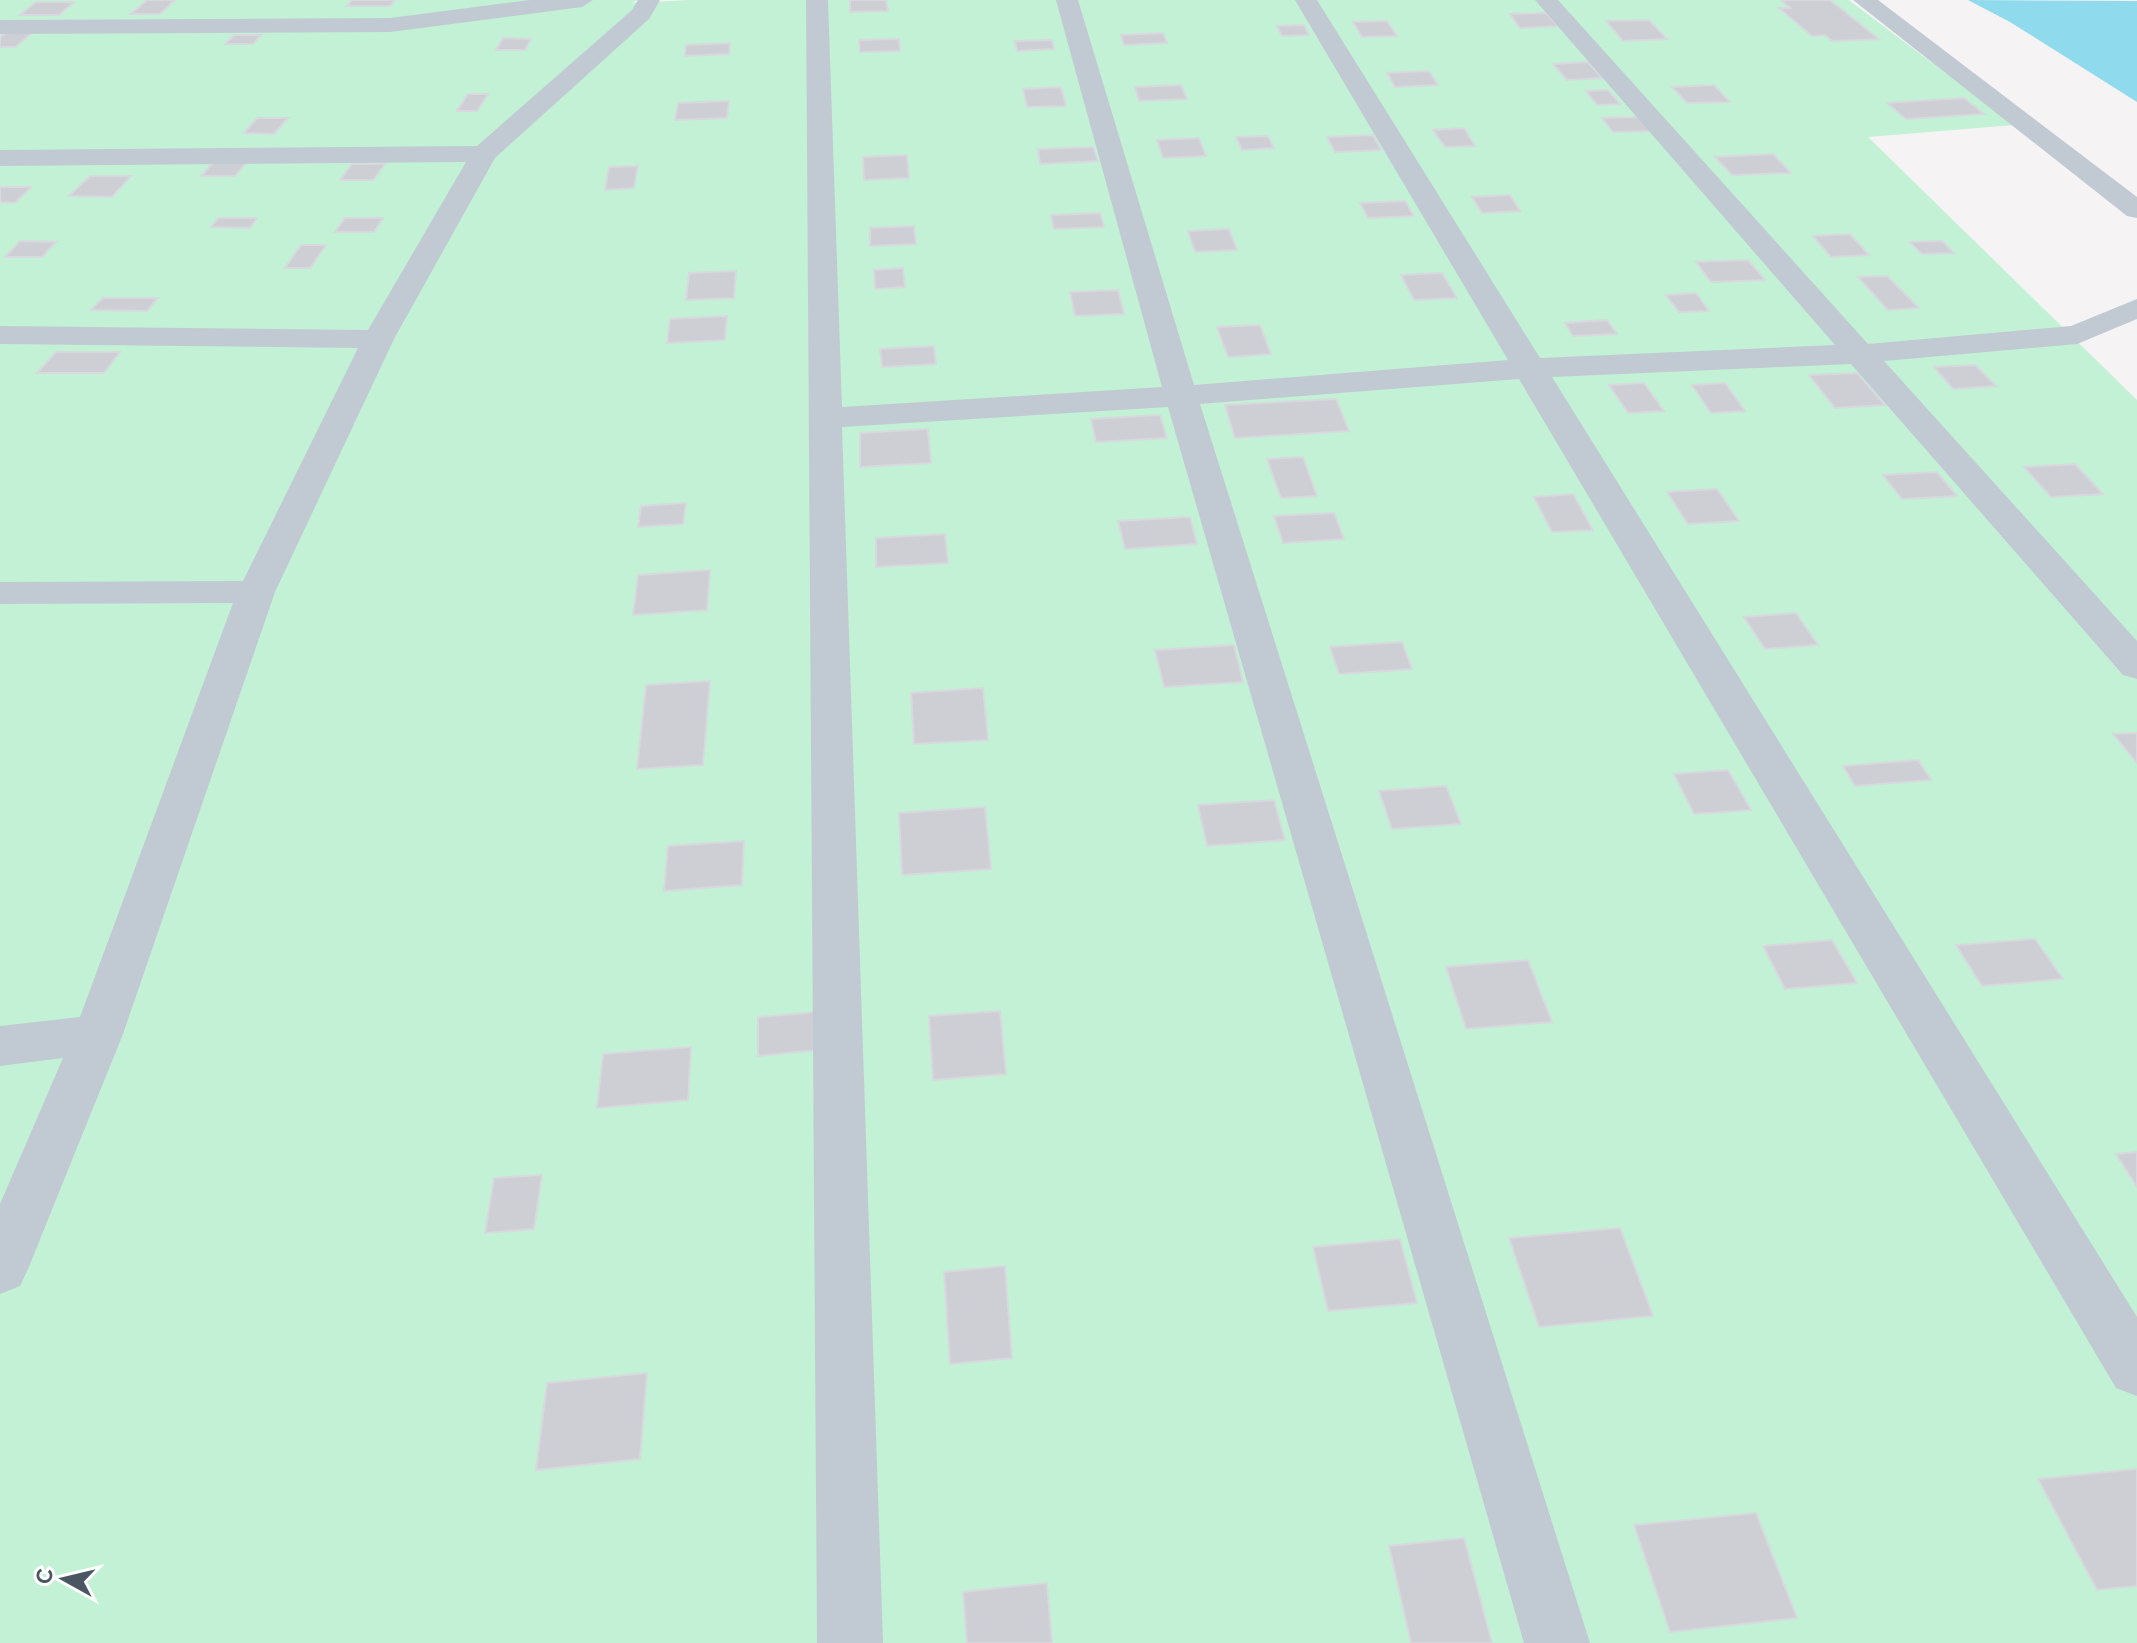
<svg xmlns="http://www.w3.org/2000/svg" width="2137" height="1643" font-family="Raleway,sans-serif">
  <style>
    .green { fill: #c3f1d5 }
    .water { fill: #90daee }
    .building { fill: #cdcfd5; stroke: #d7d9de; stroke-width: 2 }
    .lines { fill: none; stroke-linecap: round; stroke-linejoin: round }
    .minor { fill: #c1cad2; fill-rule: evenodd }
  </style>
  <rect width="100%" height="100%" fill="#f5f3f3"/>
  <path class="green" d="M0 0H638L631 3 690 0H1849L2014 125 1868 137 2137 400V1643H0Z"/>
  <path class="water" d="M1968 0 2137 1V102L2010 22Z"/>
  <g class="building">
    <path d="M147 0H175L160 14H131Z"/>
    <path d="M352 0H395L390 6H347Z"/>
    <path d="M850 0H886L888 11 850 12Z"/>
    <path d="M1781 0H1830L1879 39 1832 41 1825 35 1812 36 1779 8H1790Z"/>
    <path d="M36 2H74L59 15H20Z"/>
    <path d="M1546 13 1558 26 1520 28 1510 14Z"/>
    <path d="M1649 20 1667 39 1623 41 1606 21Z"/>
    <path d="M1387 21 1397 36 1362 37 1353 22Z"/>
    <path d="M1304 25 1309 35 1282 36 1277 26Z"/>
    <path d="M6 32 32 33 15 47H0V38Z"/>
    <path d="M1163 33 1167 43 1124 45 1121 35Z"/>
    <path d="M234 35H261L253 44H225Z"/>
    <path d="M503 38 531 39 525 50H496Z"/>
    <path d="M899 39 900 51 860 52 859 40Z"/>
    <path d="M1052 40 1054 49 1017 51 1015 41Z"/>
    <path d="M730 43 729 54 685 56 686 45Z"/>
    <path d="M1588 62 1602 78 1567 80 1553 64Z"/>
    <path d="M1429 71 1438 85 1395 87 1387 73Z"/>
    <path d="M1181 85 1187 99 1139 101 1135 87Z"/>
    <path d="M1714 85 1730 102 1687 103 1672 87Z"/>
    <path d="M1061 87 1066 106 1027 107 1023 89Z"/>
    <path d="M1608 90 1620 104 1597 105 1586 91Z"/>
    <path d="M468 94H488L477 111H457Z"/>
    <path d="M1964 98 1984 114 1906 119 1887 103Z"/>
    <path d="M729 101 727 118 675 120 678 103Z"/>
    <path d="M1639 117 1651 131 1613 132 1602 118Z"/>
    <path d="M257 118H288L274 134 244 133Z"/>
    <path d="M1464 128 1475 146 1445 147 1433 130Z"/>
    <path d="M1373 135 1381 150 1335 152 1327 137Z"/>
    <path d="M1268 136 1274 148 1242 150 1236 137Z"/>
    <path d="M1199 138 1206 156 1163 158 1157 140Z"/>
    <path d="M1093 147 1098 161 1040 164 1038 149Z"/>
    <path d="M1773 154 1791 173 1732 175 1715 157Z"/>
    <path d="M907 155 909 178 864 180 863 157Z"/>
    <path d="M214 162H247L235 176H201Z"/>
    <path d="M352 164H385L373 180H340Z"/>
    <path d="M638 166 634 188 605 190 609 167Z"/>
    <path d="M90 176H131L112 197 69 196Z"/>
    <path d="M0 187H31L15 203 0 202Z"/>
    <path d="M1510 195 1520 211 1482 213 1472 197Z"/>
    <path d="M1405 201 1414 216 1368 218 1360 203Z"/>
    <path d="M1100 213 1104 227 1054 229 1051 215Z"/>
    <path d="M218 218H257L250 228 211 227Z"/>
    <path d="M345 218H383L374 232H335Z"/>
    <path d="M914 226 916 244 870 246V228Z"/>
    <path d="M1229 229 1237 250 1195 252 1188 231Z"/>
    <path d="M1850 234 1869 255 1831 257 1813 236Z"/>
    <path d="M20 241 56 242 42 257H5Z"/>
    <path d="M1942 241 1954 253 1922 254 1910 242Z"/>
    <path d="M301 245H326L310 268H285Z"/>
    <path d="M1748 260 1765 280 1711 282 1696 262Z"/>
    <path d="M903 268 905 287 875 289 874 270Z"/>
    <path d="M736 271 734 298 686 300 689 273Z"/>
    <path d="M1442 273 1457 298 1414 300 1401 275Z"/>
    <path d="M1887 276 1919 308 1888 310 1858 277Z"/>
    <path d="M1118 290 1124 314 1075 316 1070 292Z"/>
    <path d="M1696 293 1709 311 1679 312 1666 295Z"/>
    <path d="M103 298H158L147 311 91 310Z"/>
    <path d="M727 316 725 340 667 343 670 319Z"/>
    <path d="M1607 320 1617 334 1573 336 1565 323Z"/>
    <path d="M1260 325 1271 354 1228 357 1217 327Z"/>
    <path d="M934 346 936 364 882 367 880 349Z"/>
    <path d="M56 352H120L104 373H37Z"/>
    <path d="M1975 365 1996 386 1953 389 1934 367Z"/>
    <path d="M1857 373 1885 405 1835 408 1809 375Z"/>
    <path d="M1644 383 1664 411 1628 413 1609 385Z"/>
    <path d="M1725 383 1745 411 1711 413 1692 385Z"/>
    <path d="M1336 399 1349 431 1235 438 1225 405Z"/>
    <path d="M1160 415 1167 438 1096 442 1091 419Z"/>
    <path d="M928 429 931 463 860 467V433Z"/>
    <path d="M1303 457 1317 496 1281 498 1267 459Z"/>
    <path d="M2075 464 2103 494 2051 497 2024 467Z"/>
    <path d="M1937 472 1957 496 1902 499 1883 475Z"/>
    <path d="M1717 489 1739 521 1688 524 1667 492Z"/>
    <path d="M1573 494 1593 530 1552 532 1534 497Z"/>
    <path d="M686 503 683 524 638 527 641 506Z"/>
    <path d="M1334 513 1344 539 1283 543 1274 516Z"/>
    <path d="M1190 517 1197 544 1125 549 1118 521Z"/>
    <path d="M945 534 948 563 876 567V538Z"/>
    <path d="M710 570 707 610 633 615 638 575Z"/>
    <path d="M1796 613 1818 645 1765 649 1744 617Z"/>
    <path d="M1402 642 1412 669 1339 674 1330 647Z"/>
    <path d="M1234 645 1243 682 1164 687 1155 650Z"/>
    <path d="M710 681 703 765 637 769 646 685Z"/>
    <path d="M983 688 988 740 914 744 911 693Z"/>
    <path d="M2137 733V763L2113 734Z"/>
    <path d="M1918 760 1931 780 1855 786 1843 766Z"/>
    <path d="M1728 770 1751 810 1694 814 1674 774Z"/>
    <path d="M1446 786 1461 824 1392 829 1379 791Z"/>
    <path d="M1274 800 1285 840 1207 846 1198 805Z"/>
    <path d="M985 807 991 869 902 875 899 813Z"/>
    <path d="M744 841 742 885 664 891 668 846Z"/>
    <path d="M2035 939 2063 979 1982 986 1956 945Z"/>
    <path d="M1832 940 1857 983 1785 989 1763 946Z"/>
    <path d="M1528 960 1552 1022 1466 1029 1446 967Z"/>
    <path d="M1000 1011 1006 1074 933 1080 929 1016Z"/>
    <path d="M817 1012V1050L758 1056V1017Z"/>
    <path d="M691 1047 688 1100 597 1108 603 1054Z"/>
    <path d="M2137 1152V1187L2116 1154Z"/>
    <path d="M542 1175 534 1229 485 1233 494 1178Z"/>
    <path d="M1620 1228 1653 1316 1539 1327 1509 1238Z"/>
    <path d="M1400 1239 1417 1303 1328 1311 1313 1247Z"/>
    <path d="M1005 1266 1012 1358 950 1364 944 1272Z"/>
    <path d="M647 1373 640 1459 536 1470 547 1383Z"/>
    <path d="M2137 1469V1586L2097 1590 2038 1479Z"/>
    <path d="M1756 1513 1797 1618 1670 1632 1634 1525Z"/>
    <path d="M1464 1538 1492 1643H1411L1389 1546Z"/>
    <path d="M1047 1583 1052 1643H967L963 1592Z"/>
  </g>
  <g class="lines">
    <g class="minor">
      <path d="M530 0H593L582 7 390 32 0 34V20L390 18Z"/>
      <path d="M638 0H660L649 19 495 158 394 339 275 592 123 1034 28 1269 20 1286 0 1294V1204L63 1058 0 1066V1026L80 1017 233 603 0 604V582L243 581 358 348 0 344V326L368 330 466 162 0 166V150L477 146 632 10Z"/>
      <path d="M806 0H828L842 407 1162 387 1056 0H1078L1194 385 1508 360 1295 0H1317L1540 358 1835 345 1535 0H1558L1868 344 2071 326 2137 299V319L2077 344 1884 361 2137 641V679L2123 675 1851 364 1552 377 2137 1317V1396L2116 1388 1519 379 1200 404 1590 1643H1524L1168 407 842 427 883 1643H817Z"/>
      <path d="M1853 0H1878L2137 197V218L2127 216Z"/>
    </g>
  </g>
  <g transform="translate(64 1579) rotate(278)" stroke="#ffffff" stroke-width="6" paint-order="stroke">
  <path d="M0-6L14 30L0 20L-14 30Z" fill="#4a5661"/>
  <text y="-12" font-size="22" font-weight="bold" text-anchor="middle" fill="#4a5661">С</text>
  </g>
</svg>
